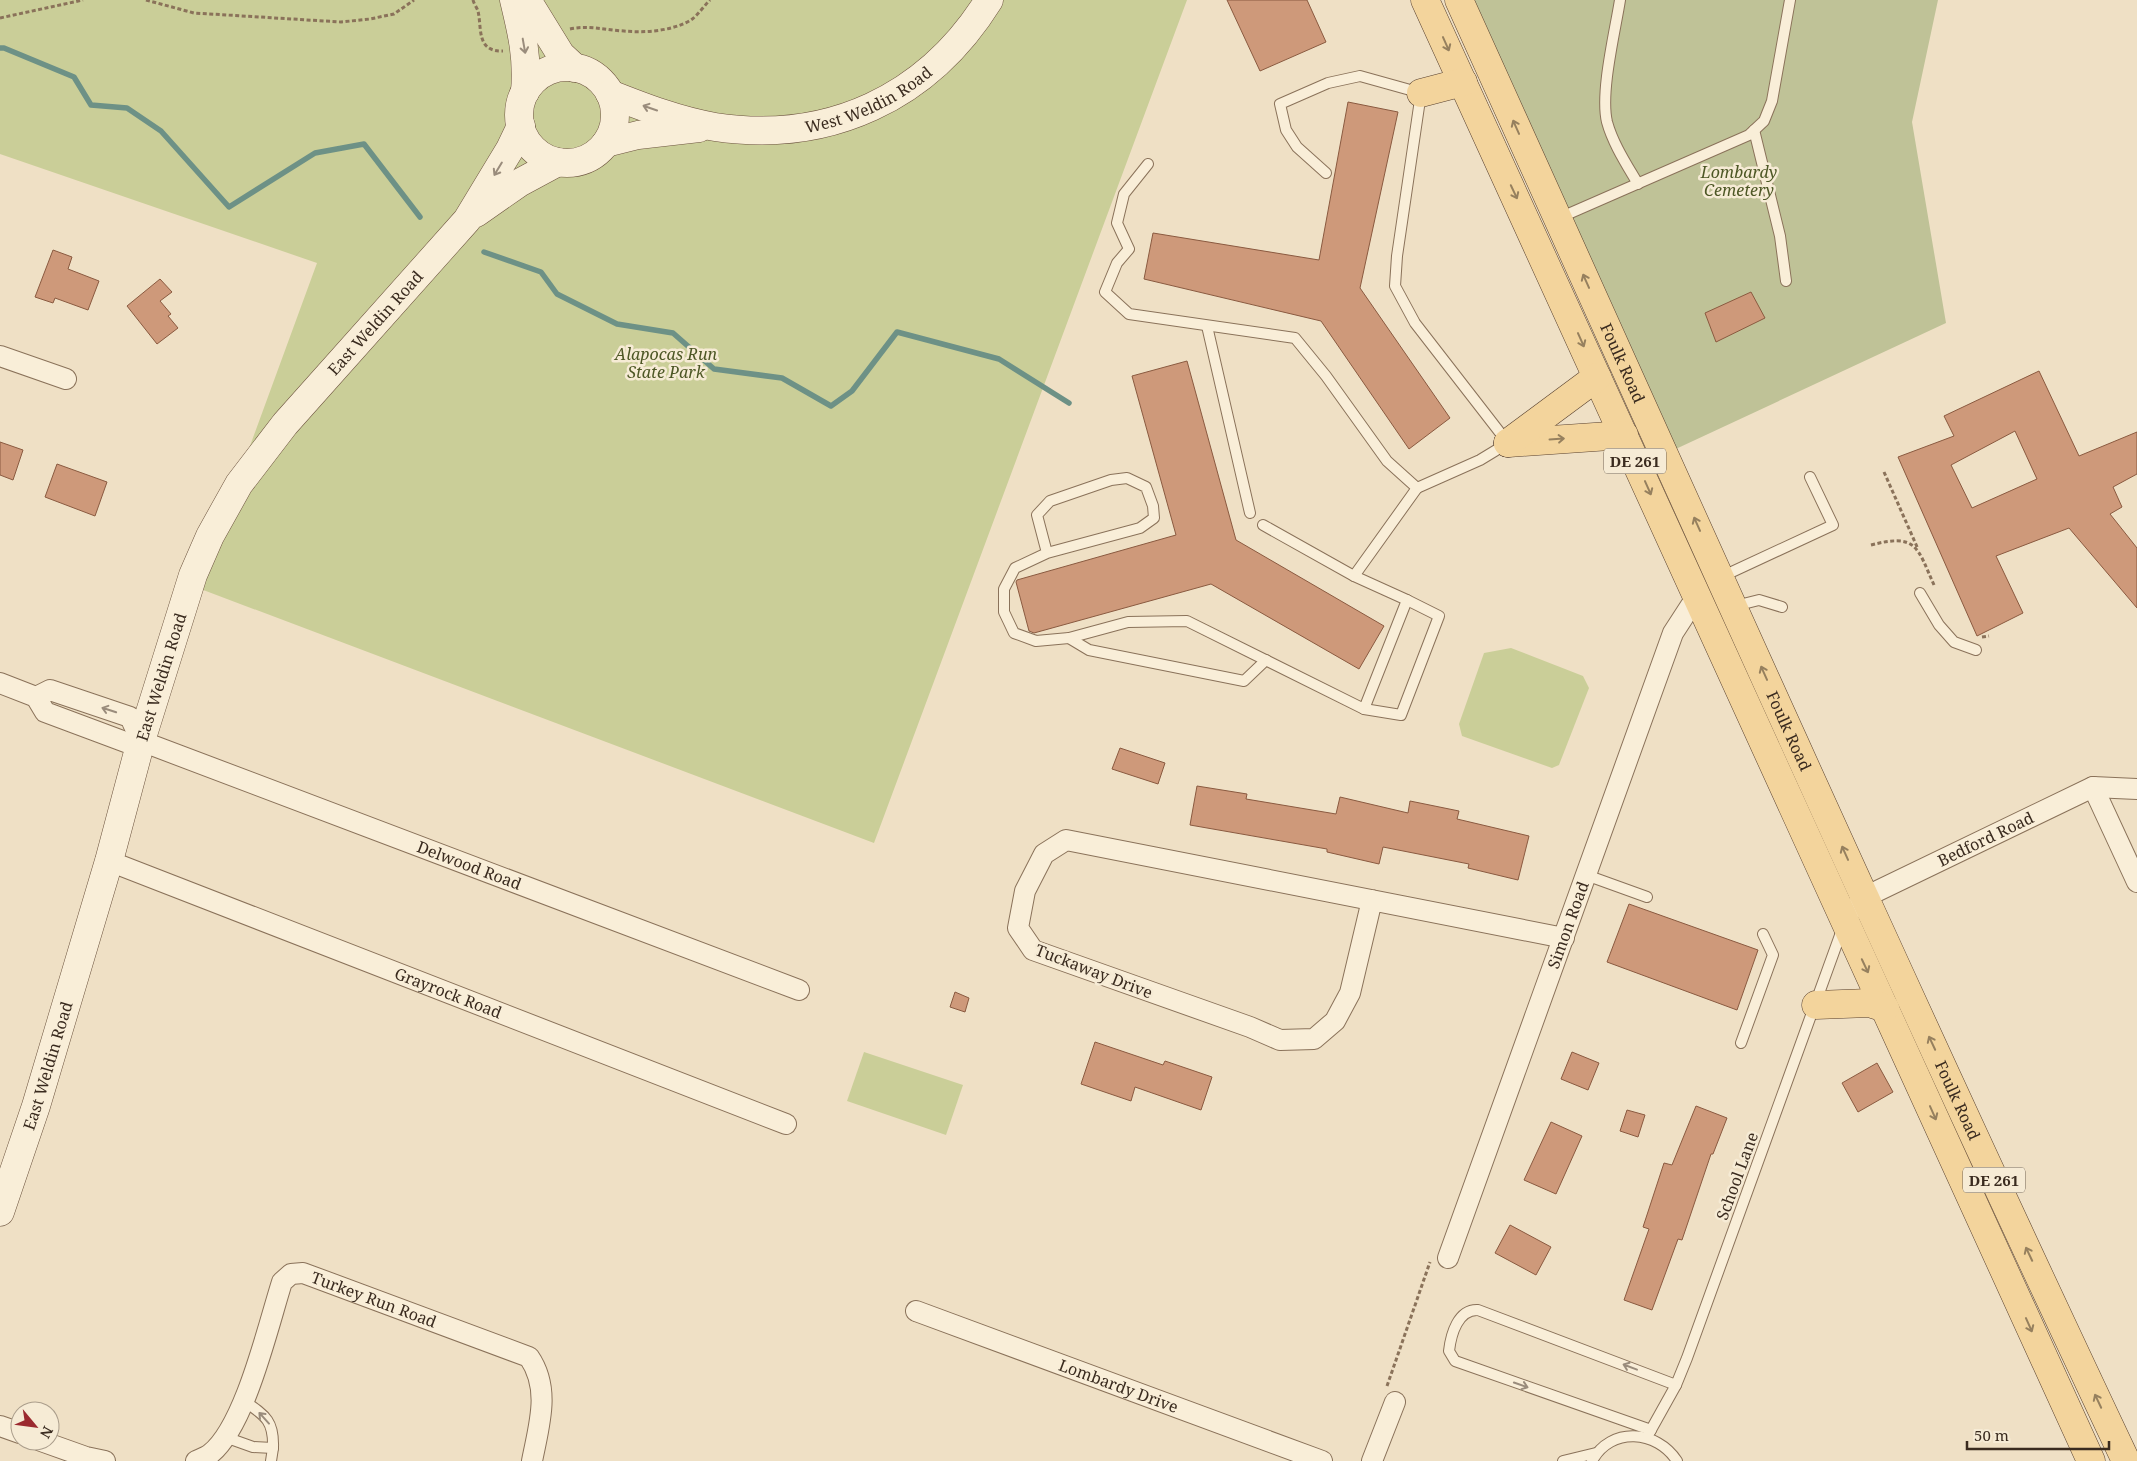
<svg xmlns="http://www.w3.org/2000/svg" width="2137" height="1461" font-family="'Noto Serif',serif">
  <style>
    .green { fill: #cace98 }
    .cemetery { fill: #bfc297 }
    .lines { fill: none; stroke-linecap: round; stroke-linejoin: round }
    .stream { stroke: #6d9186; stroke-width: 5.5 }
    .building { fill: #ce997a; stroke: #8a5a40; fill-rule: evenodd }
    .lane-casing { stroke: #8a725a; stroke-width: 12 }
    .street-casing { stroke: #8a725a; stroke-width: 22 }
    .secondary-casing { stroke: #6c533e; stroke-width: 29 }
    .primary-casing { stroke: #58402f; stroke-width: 29 }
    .path { stroke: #8a725a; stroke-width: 3; stroke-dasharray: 4 2.5; stroke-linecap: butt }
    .lane { stroke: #f9eed8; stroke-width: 10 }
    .street { stroke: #f9eed8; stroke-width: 20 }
    .secondary { stroke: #f9eed8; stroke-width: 28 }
    .primary { stroke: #f3d49c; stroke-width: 28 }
    .oneway { stroke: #96805e }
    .oneway2 { stroke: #9a8c7c }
    .labels { text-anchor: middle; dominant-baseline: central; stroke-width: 5; stroke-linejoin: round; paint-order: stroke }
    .shield { fill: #f6ebd5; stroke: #726556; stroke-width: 1 }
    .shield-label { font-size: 15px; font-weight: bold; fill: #3a2b1f }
    .street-label { font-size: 16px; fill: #3a2b1f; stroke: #f6ebd5 }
    .park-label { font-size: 16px; font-style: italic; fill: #4d5725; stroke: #f6ebd5 }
  </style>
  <rect width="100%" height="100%" fill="#efe0c5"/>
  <g class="green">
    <path d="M0 0H1187L874 843 198 588 317 263 0 154Z"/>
    <path d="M1511 648 1583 676 1589 688 1559 765 1552 768 1462 736 1459 724 1484 653Z"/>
    <path d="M864 1052 963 1085 946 1135 847 1101Z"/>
  </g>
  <path class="cemetery" d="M1459 0H1938L1912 122 1946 323 1665 454Z"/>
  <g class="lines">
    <g class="stream">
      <path d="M0 48H4L74 77 91 105 127 108 161 131 229 207 315 153 364 144 420 217"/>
      <path d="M484 252 541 272 557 294 617 324 673 333 714 369 782 378 831 406 852 391 897 332 999 359 1069 403"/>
    </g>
  </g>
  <g class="building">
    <path d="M1227 0H1307L1326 42 1260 71Z"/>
    <path d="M1348 102 1398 112 1360 288 1450 418 1409 449 1321 321 1144 279 1153 233 1319 260Z"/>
    <path d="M53 250 72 257 68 269 99 281 88 310 55 298 53 303 35 297Z"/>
    <path d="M160 279 172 292 160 301 171 314 168 316 178 328 157 344 127 306Z"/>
    <path d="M1751 292 1765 318 1716 342 1705 313Z"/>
    <path d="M1187 361 1236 540 1384 626 1359 669 1211 584 1034 633 1029 631 1016 582 1017 580 1176 535 1132 376Z"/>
    <path d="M2039 371 2079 456 2137 432V474L2113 487 2122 507 2110 514 2137 548V608L2069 528 1996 556 2023 613 1977 636 1898 457 1954 436 1944 416ZM2015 431 2037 479 1972 508 1951 465Z"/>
    <path d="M0 442 23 450 13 480 0 475Z"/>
    <path d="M57 464 107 482 95 516 45 497Z"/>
    <path d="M1120 748 1165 763 1158 784 1112 769Z"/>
    <path d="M1197 786 1247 794 1246 799 1336 814 1340 797 1408 813 1410 801 1459 811 1457 819 1529 836 1518 880 1468 868 1469 864 1383 847 1379 864 1327 852V849L1190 825Z"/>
    <path d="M1629 904 1758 950 1737 1010 1607 962Z"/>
    <path d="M955 992 969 998 965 1012 950 1007Z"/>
    <path d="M1095 1042 1163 1065 1165 1061 1212 1077 1201 1110 1135 1087 1131 1101 1081 1084Z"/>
    <path d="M1572 1052 1599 1063 1588 1090 1561 1079Z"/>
    <path d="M1877 1063 1893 1092 1858 1112 1842 1083Z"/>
    <path d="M1696 1106 1727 1118 1713 1154H1711L1682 1240 1678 1239 1652 1310 1624 1300 1649 1229 1643 1227 1664 1163 1672 1165Z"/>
    <path d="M1627 1110 1645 1115 1638 1137 1620 1131Z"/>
    <path d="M1551 1122 1582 1136 1556 1194 1524 1180Z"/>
    <path d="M1510 1225 1551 1247 1536 1275 1495 1253Z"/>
  </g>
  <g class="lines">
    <g class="lane-casing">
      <g id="lane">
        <path d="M1620 0C1615 32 1600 92 1607 122 1613 144 1627 165 1638 184"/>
        <path d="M1754 130 1780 236 1786 281"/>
        <path d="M1148 164 1124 194 1117 223 1129 249 1117 263 1105 292 1129 314 1295 338 1326 376 1387 461 1417 488 1480 460 1508 443 1415 323 1395 286 1397 256 1421 93 1360 76 1328 83 1280 104 1286 130 1297 147 1326 173"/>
        <path d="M1559 218 1749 135 1764 121 1772 101 1790 0"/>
        <path d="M1207 326 1250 513"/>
        <path d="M1047 553 1037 515 1050 501 1111 480 1127 478 1146 487 1153 506 1154 518 1140 528 1047 553 1015 568 1004 589V612L1014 633 1036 641 1069 638 1128 622 1187 621 1364 709 1407 600 1354 576 1263 525"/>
        <path d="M1354 576 1417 488"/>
        <path d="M1721 577 1833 525 1810 477"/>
        <path d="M1920 593 1939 625 1954 642 1976 650"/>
        <path d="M1735 606 1759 600 1782 607"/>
        <path d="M1069 638 1089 650 1244 681 1266 660"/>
        <path d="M1364 709 1401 715 1439 616 1407 600"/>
        <path d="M1586 875 1647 897"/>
        <path d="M1741 1043 1773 955 1763 934"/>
        <path d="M1651 1430 1455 1361 1449 1351C1451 1334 1458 1309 1478 1310L1676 1385"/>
        <path d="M225 1437 253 1447 273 1448C274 1421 266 1416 244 1401"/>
        <path d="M1647 1437 1676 1385 1687 1358 1843 927"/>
        <path d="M271 1461 273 1448"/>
        <path d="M1563 1461 1596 1453"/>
        <path d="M1592 1461C1611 1426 1657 1430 1677 1461"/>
      </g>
    </g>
    <g class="street-casing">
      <g id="street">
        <path d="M0 356 66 379"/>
        <path d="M0 683 36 697 45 712 128 743 141 741"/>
        <path d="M36 697 50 690 130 717 141 741"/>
        <path id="s1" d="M141 741 799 990"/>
        <path d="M2093 787 2137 882"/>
        <path id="s2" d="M109 861 786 1124"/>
        <path d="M1372 900 1350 993 1335 1021 1314 1039 1280 1040 1250 1027 1033 950 1018 928 1025 891 1044 854 1066 840 1564 938"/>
        <path id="s3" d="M1856 908 1865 897 2093 787 2137 789"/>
        <path id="s4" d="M1448 1258 1673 633 1697 596"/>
        <path id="s5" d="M916 1311 1322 1461"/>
        <path d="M0 1426 20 1433"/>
        <path d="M41 1441 86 1457 105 1461"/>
        <path id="s6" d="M196 1461C200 1459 206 1457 210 1454 245 1427 268 1326 282 1282L291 1274 303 1273 529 1357C551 1389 539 1425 532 1461"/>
        <path d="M1372 1461 1395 1402"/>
      </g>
    </g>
    <g class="secondary-casing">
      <g id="secondary">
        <path d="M514 0C522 33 528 58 525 92"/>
        <path d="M527 0 561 55 575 68"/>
        <circle cx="567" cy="115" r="48"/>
        <path id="s7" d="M610 94C643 107 679 121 715 127 829 144 928 98 989 0"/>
        <path d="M606 143 638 135 699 128"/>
        <path d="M476 213 519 183 558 162"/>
        <path id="s8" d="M0 1212 36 1106 109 861 141 741 193 575 210 536 239 484 285 424 467 220 510 149 521 126"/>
      </g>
    </g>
    <g class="primary-casing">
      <g id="primary">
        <path d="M1425 0 2091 1461"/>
        <path id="s9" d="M1459 0C1680 488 1897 977 2126 1461"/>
        <path d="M1421 93 1463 82"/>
        <path d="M1508 443 1624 435"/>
        <path d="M1508 443 1597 377"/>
        <path d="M1816 1005 1869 1003 1885 1008"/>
      </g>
    </g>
    <g class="path">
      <path d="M146 0 194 13 341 22 370 19 394 14 414 0"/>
      <path d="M473 0C474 4 477 8 478 11 482 28 476 52 503 51"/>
      <path d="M0 18 83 0"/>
      <path d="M570 29C588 25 605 30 624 31 646 33 672 31 691 20 698 15 704 6 710 0"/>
      <path d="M1884 472 1918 549"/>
      <path d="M1871 545C1917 533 1917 547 1934 585"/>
      <path d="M1982 637 1989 636"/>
      <path d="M1387 1386 1430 1262"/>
    </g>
    <use href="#lane" class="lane"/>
    <use href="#street" class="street"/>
    <use href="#secondary" class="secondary"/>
    <use href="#primary" class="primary"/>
  </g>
  <defs><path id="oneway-shaft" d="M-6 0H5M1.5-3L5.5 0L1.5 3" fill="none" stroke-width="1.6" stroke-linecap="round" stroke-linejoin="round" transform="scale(1.25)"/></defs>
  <g class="oneway">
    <use href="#oneway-shaft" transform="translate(1446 44) rotate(66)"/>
    <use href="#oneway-shaft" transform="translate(1516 127) rotate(-114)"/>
    <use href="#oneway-shaft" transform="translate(1514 192) rotate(65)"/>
    <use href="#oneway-shaft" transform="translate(1586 281) rotate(-114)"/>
    <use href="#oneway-shaft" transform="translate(1581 340) rotate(66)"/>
    <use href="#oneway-shaft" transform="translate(1557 439) rotate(-4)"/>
    <use href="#oneway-shaft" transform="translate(1648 488) rotate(66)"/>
    <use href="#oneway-shaft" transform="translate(1697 524) rotate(-114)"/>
    <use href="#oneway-shaft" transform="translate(1764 673) rotate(-114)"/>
    <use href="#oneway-shaft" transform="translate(1845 853) rotate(-114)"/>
    <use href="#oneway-shaft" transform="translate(1865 966) rotate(65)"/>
    <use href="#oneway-shaft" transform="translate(1932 1043) rotate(-115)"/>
    <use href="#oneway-shaft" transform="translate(1933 1113) rotate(66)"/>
    <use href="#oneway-shaft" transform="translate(2029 1254) rotate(-115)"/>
    <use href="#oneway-shaft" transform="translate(2029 1325) rotate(66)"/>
    <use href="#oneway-shaft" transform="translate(2098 1401) rotate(-115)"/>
  </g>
  <g class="oneway2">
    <use href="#oneway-shaft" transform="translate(524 46) rotate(80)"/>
    <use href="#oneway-shaft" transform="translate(650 108) rotate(-161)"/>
    <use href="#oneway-shaft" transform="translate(498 169) rotate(121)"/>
    <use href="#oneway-shaft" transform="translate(109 710) rotate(-162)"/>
    <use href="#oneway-shaft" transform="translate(1630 1367) rotate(-159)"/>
    <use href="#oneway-shaft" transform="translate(1521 1385) rotate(19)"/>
    <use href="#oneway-shaft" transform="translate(264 1418) rotate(-132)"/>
  </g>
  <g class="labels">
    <g class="shield">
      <rect x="1604" y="448.5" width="62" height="25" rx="4"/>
      <rect x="1963" y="1167.5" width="62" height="25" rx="4"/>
    </g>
    <g class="shield-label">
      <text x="1635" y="461">DE 261</text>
      <text x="1994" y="1180">DE 261</text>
    </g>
    <g class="street-label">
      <text stroke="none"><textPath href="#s7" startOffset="270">West Weldin Road</textPath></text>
      <text stroke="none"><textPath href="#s8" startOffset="979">East Weldin Road</textPath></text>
      <text stroke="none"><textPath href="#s9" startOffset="398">Foulk Road</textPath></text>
      <text stroke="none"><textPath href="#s8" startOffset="559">East Weldin Road</textPath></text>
      <text stroke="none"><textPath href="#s9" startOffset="802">Foulk Road</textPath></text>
      <text stroke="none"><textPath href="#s3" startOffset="148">Bedford Road</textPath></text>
      <text stroke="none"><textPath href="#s1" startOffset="351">Delwood Road</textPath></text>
      <text stroke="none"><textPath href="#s4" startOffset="354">Simon Road</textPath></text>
      <text transform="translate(1094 971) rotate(21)">Tuckaway Drive</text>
      <text stroke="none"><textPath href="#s2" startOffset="364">Grayrock Road</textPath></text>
      <text stroke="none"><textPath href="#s8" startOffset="154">East Weldin Road</textPath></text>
      <text stroke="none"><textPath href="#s9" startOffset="1208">Foulk Road</textPath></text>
      <text transform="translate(1737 1176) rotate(-70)">School Lane</text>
      <text stroke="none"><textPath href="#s6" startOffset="304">Turkey Run Road</textPath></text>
      <text stroke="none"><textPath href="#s5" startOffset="216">Lombardy Drive</textPath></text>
    </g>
    <g class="park-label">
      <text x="1739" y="172">Lombardy<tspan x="1739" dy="18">Cemetery</tspan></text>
      <text x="666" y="354">Alapocas Run<tspan x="666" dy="18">State Park</tspan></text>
    </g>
  </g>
  <g transform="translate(35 1426) rotate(119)"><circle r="24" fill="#f6ebd5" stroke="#ab9e8c"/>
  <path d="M0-4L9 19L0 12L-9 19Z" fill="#9b292f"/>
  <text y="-8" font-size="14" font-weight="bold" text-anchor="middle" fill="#3a2b1f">N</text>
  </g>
  <path d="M1967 1441v8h142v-8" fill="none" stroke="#3a2b1f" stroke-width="2.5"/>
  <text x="1974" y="1441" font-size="15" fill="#3a2b1f" stroke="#f6ebd5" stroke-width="4" paint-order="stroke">50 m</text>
</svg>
